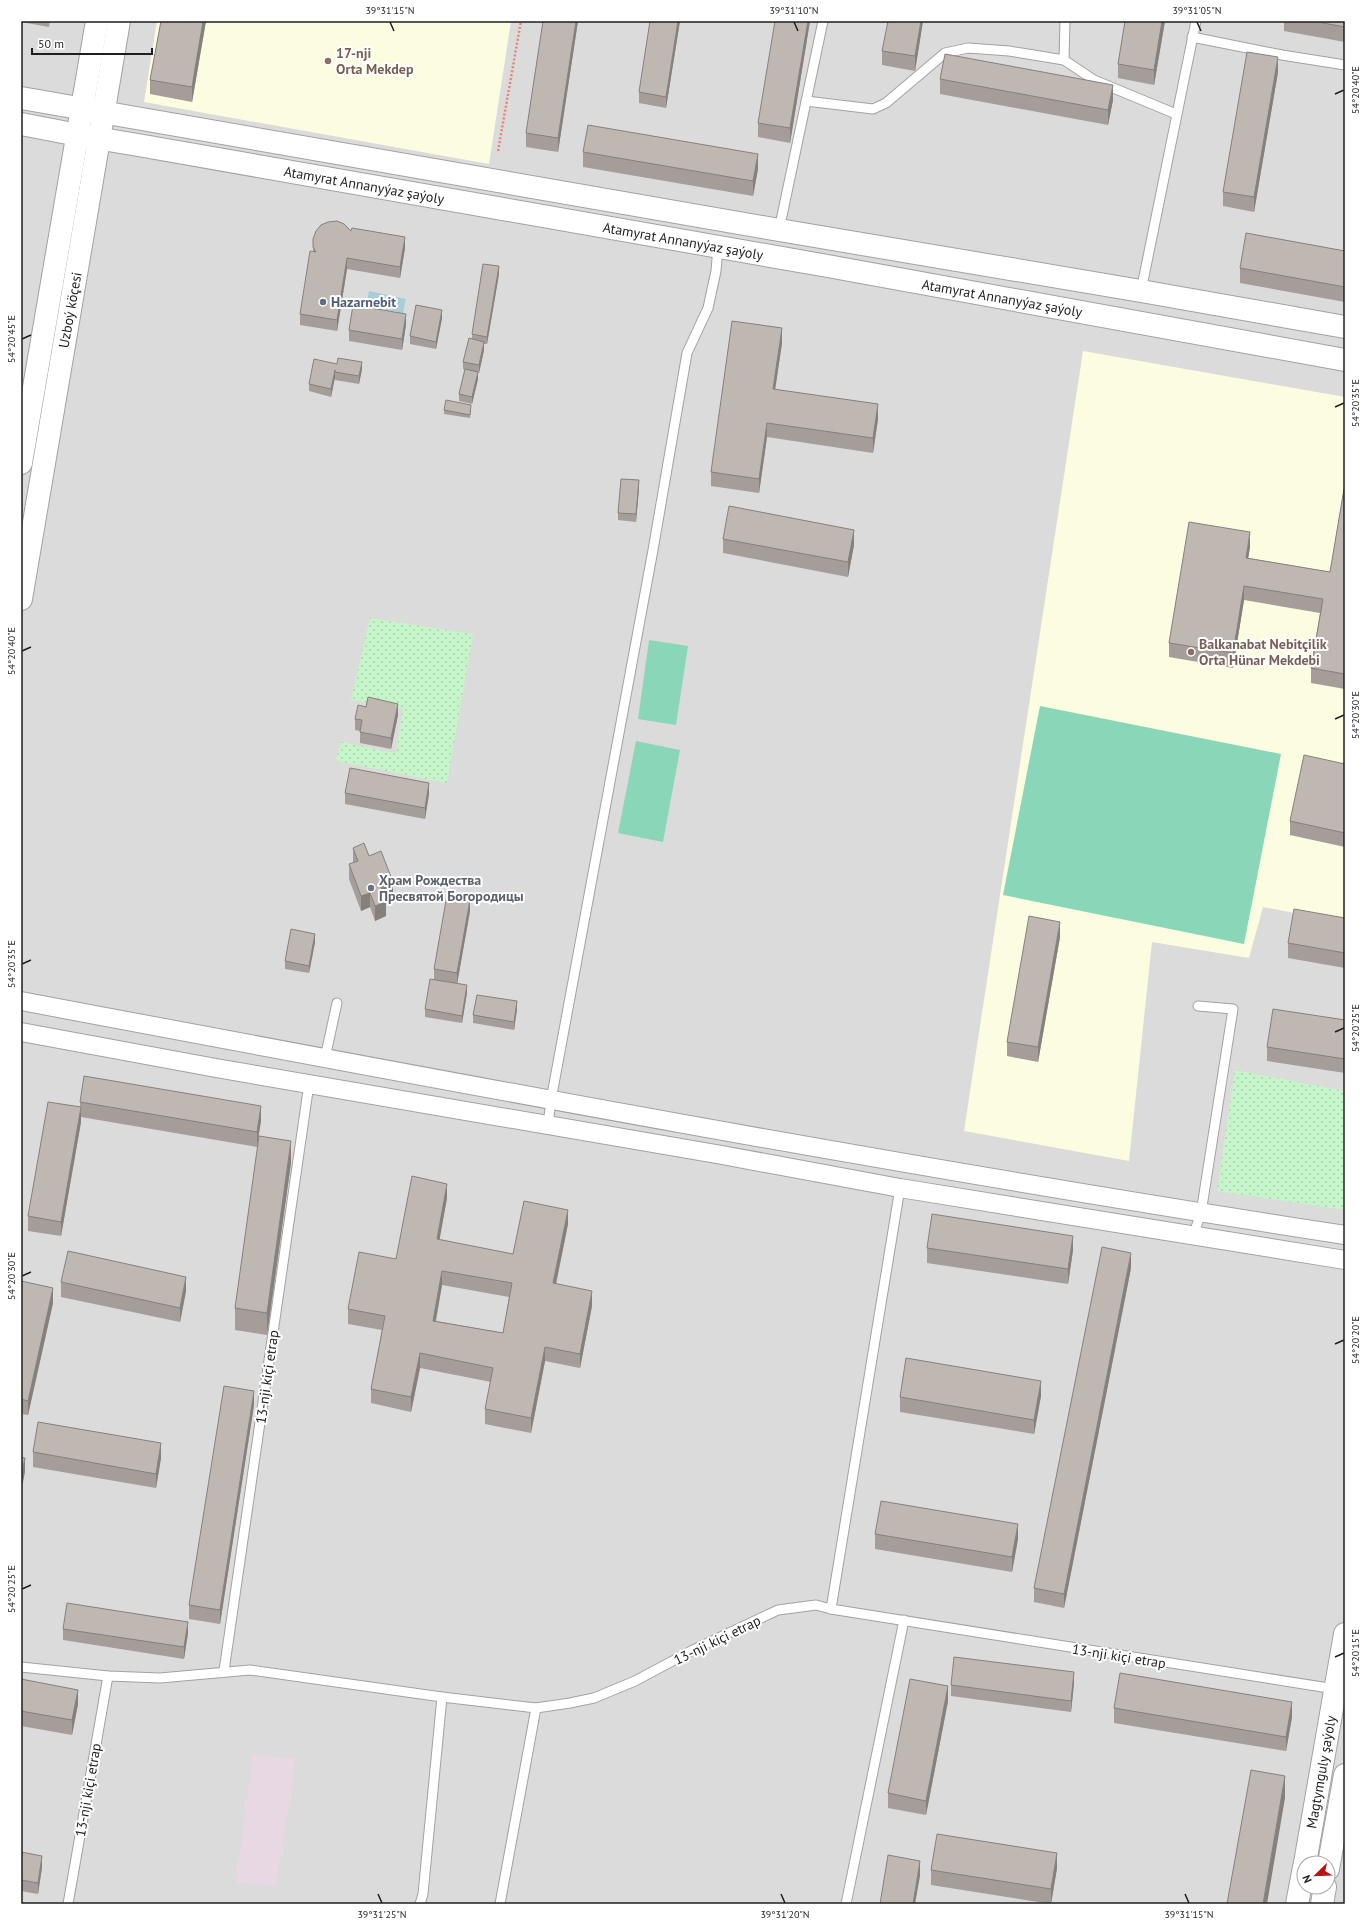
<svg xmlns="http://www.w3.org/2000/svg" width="1366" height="1925" font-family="'PT Sans',sans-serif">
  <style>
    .residential { fill: #dcdbdb; fill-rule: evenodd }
    .industrial { fill: #e7d8e4 }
    .education { fill: #fcfce0 }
    .park { fill: url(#park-dots) }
    .pitch { fill: #89d7b8 }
    .water { fill: #a9ced8 }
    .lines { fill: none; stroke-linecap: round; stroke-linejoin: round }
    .service-casing { stroke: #a2a2a2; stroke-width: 11 }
    .minor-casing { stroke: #a2a2a2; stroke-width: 20 }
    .tertiary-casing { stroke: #a2a2a2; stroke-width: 24 }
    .path { stroke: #ee8176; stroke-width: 2.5; stroke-dasharray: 2 2; stroke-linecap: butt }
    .service { stroke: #fff; stroke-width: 9 }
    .minor { stroke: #fff; stroke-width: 18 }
    .tertiary { stroke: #fff; stroke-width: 22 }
    .wall { fill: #a49d99; fill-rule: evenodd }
    .shaded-wall { fill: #86807d }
    .building { fill: #bfb7b2; stroke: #86807d; fill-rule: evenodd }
    .ticks { fill: none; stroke: #1e1e1e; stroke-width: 1.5 }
    .education-dot { fill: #8d6e63; stroke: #fff; stroke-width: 1.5 }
    .service-dot { fill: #5c6f8a; stroke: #fff; stroke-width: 1.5 }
    .worship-dot { fill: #6b7280; stroke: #fff; stroke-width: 1.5 }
    .labels { text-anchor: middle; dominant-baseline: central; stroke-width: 4; stroke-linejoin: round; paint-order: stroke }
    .education-label { font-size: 14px; font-weight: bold; fill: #785e54; stroke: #fff; text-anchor: start }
    .street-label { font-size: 14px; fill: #1e1e1e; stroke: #fff }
    .service-label { font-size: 14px; font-weight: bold; fill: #4e5e75; stroke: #fff; text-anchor: start }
    .worship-label { font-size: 14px; font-weight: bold; fill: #5b616d; stroke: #fff; text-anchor: start }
    .neatline { fill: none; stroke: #1e1e1e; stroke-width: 1.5 }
    .ticks-label { font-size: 10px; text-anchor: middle; fill: #1e1e1e }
  </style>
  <defs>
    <pattern id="park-dots" width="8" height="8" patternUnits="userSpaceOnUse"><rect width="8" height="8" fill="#c6f5c9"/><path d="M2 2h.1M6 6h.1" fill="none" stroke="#aad2ac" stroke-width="1.8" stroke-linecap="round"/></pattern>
  </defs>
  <rect width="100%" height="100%" fill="#eeebe5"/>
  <path class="residential" d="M21 21H1345V1904H21ZM1304 1863H1328V1887H1304Z"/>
  <path class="industrial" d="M253 1755 296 1759 276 1886 236 1882Z"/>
  <g class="education">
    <path d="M157 21H511L489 164 144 102Z"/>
    <path d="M1083 351 1345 397V923L1263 907 1249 958 1152 942 1129 1161 964 1131Z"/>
  </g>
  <g class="park">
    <path d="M370 618 473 634 447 783 336 761 341 742 396 753 403 708 351 700Z"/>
    <path d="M1235 1070 1345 1091V1210L1217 1191Z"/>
  </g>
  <g class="pitch">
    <path d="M649 640 688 646 676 725 638 719Z"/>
    <path d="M1040 706 1281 754 1244 944 1003 895Z"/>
    <path d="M636 741 680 750 663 842 618 833Z"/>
  </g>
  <path class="water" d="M369 291 406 299 403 313 366 306Z"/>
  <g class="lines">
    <g class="service-casing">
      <g id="service">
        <path d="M1192 37 1282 55 1345 65"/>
        <path d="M1064 60 1065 21"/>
        <path d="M806 101 873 109 886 103 945 53 968 48 1009 51 1064 60 1094 80 1176 114"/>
        <path d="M779 230 823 21"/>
        <path d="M1141 291 1196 21"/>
        <path d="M325 1058 337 1003"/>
        <path d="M548 1125 551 1100 653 550 687 353 708 308 716 271 718 247"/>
        <path d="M1193 1236 1201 1213 1233 1009 1198 1006"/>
        <path d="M831 1609 900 1188"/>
        <path d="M21 1667 108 1676 160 1678 250 1670 442 1697 423 1894 420 1904"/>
        <path d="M224 1671 309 1084"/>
        <path d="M442 1697 536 1708 500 1904"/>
        <path d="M536 1708 570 1703 594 1698 635 1681 693 1650 778 1610 816 1605 831 1609 1335 1689"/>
        <path d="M68 1904 108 1676"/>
        <path d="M846 1904 904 1620"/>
      </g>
    </g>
    <g class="minor-casing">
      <g id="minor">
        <path d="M21 1001C461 1084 902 1167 1345 1235"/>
        <path d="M21 1032 216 1068 722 1155 900 1188 1345 1260"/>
      </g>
    </g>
    <g class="tertiary-casing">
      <g id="tertiary">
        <path d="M21 98 779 230 1141 291 1345 327"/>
        <path d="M21 124 78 135 138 145 822 265 1345 360"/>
        <path d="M21 463 97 21"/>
        <path d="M21 599 119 21"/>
        <path d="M1305 1863 1345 1634"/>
        <path d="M1328 1869 1345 1775"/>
        <path d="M1297 1904 1304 1867"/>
        <path d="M1322 1904 1325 1887"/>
      </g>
    </g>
    <path class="path" d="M498 151 521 21"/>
    <use href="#service" class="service"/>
    <use href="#minor" class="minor"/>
    <use href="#tertiary" class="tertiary"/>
  </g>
  <g class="wall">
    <path d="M21 21H50L49 27 21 22Z"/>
    <path d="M161 21H206L192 102 150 94V80Z"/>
    <path d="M578 21 558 152 526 147V133Z"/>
    <path d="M680 21 666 108 639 103V92Z"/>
    <path d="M810 21 790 143 758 137V123Z"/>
    <path d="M923 21 915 71 882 65V51Z"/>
    <path d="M1165 21 1154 85 1118 78V64Z"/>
    <path d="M1284 21H1345V42L1284 31Z"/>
    <path d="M1278 72 1254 212 1223 206V192Z"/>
    <path d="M940 79 1113 100 1108 125 940 94Z"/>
    <path d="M583 152 758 169 753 196 583 167Z"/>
    <path d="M351 231 405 248 400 278 347 269 337 331 300 325V314L313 252V239Z"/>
    <path d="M1345 251V302L1240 283V268Z"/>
    <path d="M499 274 487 344H484V350L479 373H478V379L472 404 459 401V394L465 370 463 369V362L472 339V334Z"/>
    <path d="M442 318 436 349 410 344V336Z"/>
    <path d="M406 325 402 350 349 341V330Z"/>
    <path d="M782 343 775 389 878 419 873 453 767 437 759 493 711 486V472Z"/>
    <path d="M337 364 362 369 359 384 335 380V377L331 397 309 391V384Z"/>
    <path d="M471 408 470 418 444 414V410Z"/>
    <path d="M1345 483V689L1311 683V668L1320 613 1244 600 1233 668 1169 657V643L1250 547 1248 558 1330 572Z"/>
    <path d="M639 488 636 522 618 520V513Z"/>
    <path d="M723 539 854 545 848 577 723 553Z"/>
    <path d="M398 715 391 749 360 743V731L355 730V719Z"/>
    <path d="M1345 764V847L1290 835V821Z"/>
    <path d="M345 793 429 794 425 819 345 804Z"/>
    <path d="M353 848 369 856 393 897 386 900V916L375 921 370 907 361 911 349 879V864L353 863Z"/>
    <path d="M470 911 457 984 467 993 462 1023 425 1017V1009L434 980V969Z"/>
    <path d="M1345 918V968L1288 958V943Z"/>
    <path d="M1060 937 1038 1062 1007 1056V1042Z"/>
    <path d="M315 942 309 973 285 969V961Z"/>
    <path d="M517 1009 514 1030 473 1023V1015Z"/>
    <path d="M1345 1020V1073L1267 1061V1047Z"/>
    <path d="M80 1102 261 1120 257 1147 81 1117V1122L61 1236 28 1231V1216L80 1107Z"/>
    <path d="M291 1163 267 1335 235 1330V1308Z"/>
    <path d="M447 1198 439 1240 513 1254 568 1224 556 1284 592 1306 580 1368 545 1361 531 1433 485 1424V1409L491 1382 420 1368 411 1412 371 1403V1389L382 1330 348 1324V1309L396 1259ZM442 1285 509 1297 503 1333 436 1321Z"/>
    <path d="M927 1248 1073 1250 1068 1284 927 1263Z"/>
    <path d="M1131 1268 1064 1608 1034 1602V1588Z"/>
    <path d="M21 1281 53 1303 28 1415 21 1414Z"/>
    <path d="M61 1282 186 1291 180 1322 61 1297Z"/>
    <path d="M1041 1396 1034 1434 900 1412V1397Z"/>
    <path d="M254 1405 220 1624 189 1619V1605Z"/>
    <path d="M33 1452 161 1458 156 1488 33 1467Z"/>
    <path d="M875 1534 1018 1539 1012 1572 875 1549Z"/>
    <path d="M63 1629 188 1633 184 1659 63 1640Z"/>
    <path d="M21 1679 78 1704 72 1735 21 1726Z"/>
    <path d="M1074 1683 1071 1712 951 1696V1685Z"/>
    <path d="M948 1701 926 1815 888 1808V1793Z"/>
    <path d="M1114 1708 1292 1717 1286 1751 1114 1723Z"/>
    <path d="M21 1852 42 1867 38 1894 21 1891Z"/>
    <path d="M1057 1868 1051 1904 931 1885V1870Z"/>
  </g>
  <g class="shaded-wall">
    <path d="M203 21H206L192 102V87Z"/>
    <path d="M576 21H578L558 152V138Z"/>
    <path d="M678 21H680L666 108V97Z"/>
    <path d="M808 21H810L790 143V128Z"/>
    <path d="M921 21H923L915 71V56Z"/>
    <path d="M1162 21H1165L1154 85V70Z"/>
    <path d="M1278 57V72L1254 212V197Z"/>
    <path d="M1113 85V100L1108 125V110Z"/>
    <path d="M758 154V169L753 196V181Z"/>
    <path d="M405 237V248L400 278V267Z"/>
    <path d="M347 258V269L337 331V320Z"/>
    <path d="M499 266V274L487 344V337Z"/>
    <path d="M442 310V318L436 349V342Z"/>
    <path d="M406 314V325L402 350V339Z"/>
    <path d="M782 328V343L773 404V389Z"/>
    <path d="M484 342V350L479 373V365Z"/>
    <path d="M362 362V369L359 384V376Z"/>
    <path d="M335 370V377L331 397V389Z"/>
    <path d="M478 372V379L472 404V397Z"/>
    <path d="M878 404V419L873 453V438Z"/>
    <path d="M767 423V437L759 493V479Z"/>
    <path d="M639 480V488L636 522V514Z"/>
    <path d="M854 530V545L848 577V562Z"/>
    <path d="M1250 532V547L1246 572V558Z"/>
    <path d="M1244 586V600L1233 668V653Z"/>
    <path d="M398 704V715L391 749V738Z"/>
    <path d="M429 783V794L425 819V808Z"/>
    <path d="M393 882V897L381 901V887Z"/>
    <path d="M370 893V907L361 911V896Z"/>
    <path d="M470 900V911L457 984V973Z"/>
    <path d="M386 902V916L375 921V906Z"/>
    <path d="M1060 922V937L1038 1062V1047Z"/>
    <path d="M315 934V942L309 973V966Z"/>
    <path d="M467 985V993L462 1023V1016Z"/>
    <path d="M517 1001V1009L514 1030V1022Z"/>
    <path d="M261 1106V1120L257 1147V1132Z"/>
    <path d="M81 1107V1122L61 1236V1222Z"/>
    <path d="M291 1141V1163L267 1335V1313Z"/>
    <path d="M447 1184V1198L437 1254V1239Z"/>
    <path d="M568 1210V1224L553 1298V1283Z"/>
    <path d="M1073 1236V1250L1068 1284V1269Z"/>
    <path d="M1131 1253V1268L1064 1608V1594Z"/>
    <path d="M442 1271V1285L433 1335V1321Z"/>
    <path d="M186 1277V1291L180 1322V1308Z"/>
    <path d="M53 1288V1303L28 1415V1401Z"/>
    <path d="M592 1291V1306L580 1368V1354Z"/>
    <path d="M545 1347V1361L531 1433V1418Z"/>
    <path d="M420 1353V1368L411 1412V1397Z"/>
    <path d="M1041 1381V1396L1034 1434V1420Z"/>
    <path d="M254 1391V1405L220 1624V1610Z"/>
    <path d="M161 1443V1458L156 1488V1474Z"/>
    <path d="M25 1458V1472L21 1492V1478Z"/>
    <path d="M1018 1524V1539L1012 1572V1557Z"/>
    <path d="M188 1622V1633L184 1659V1647Z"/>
    <path d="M1074 1672V1683L1071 1712V1701Z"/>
    <path d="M948 1686V1701L926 1815V1801Z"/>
    <path d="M78 1690V1704L72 1735V1720Z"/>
    <path d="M1292 1702V1717L1286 1751V1737Z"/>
    <path d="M1285 1776V1798L1267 1904H1263Z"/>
    <path d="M1057 1853V1868L1051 1904V1889Z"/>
    <path d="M42 1856V1867L38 1894V1883Z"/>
    <path d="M920 1861V1876L915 1904H913Z"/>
  </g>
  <g class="building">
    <path d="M161 21H203L192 87 150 80Z"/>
    <path d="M543 21H576L558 138 526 133Z"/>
    <path d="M650 21H678L666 97 639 92Z"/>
    <path d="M775 21H808L790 128 758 123Z"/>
    <path d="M888 21H921L915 56 882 51Z"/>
    <path d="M1125 21H1162L1154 70 1118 64Z"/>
    <path d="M1312 21H1345V27Z"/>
    <path d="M1247 52 1278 57 1254 197 1223 192Z"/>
    <path d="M945 54 1113 85 1108 110 940 79Z"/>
    <path d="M588 125 758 154 753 181 583 152Z"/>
    <path d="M337 221 344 224 351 231 352 228 405 237 400 267 347 258 337 320 300 314 310 251 316 252 313 247V239L316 231 321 225 328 222Z"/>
    <path d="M1246 233 1345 251V287L1240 268Z"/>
    <path d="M483 264 499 266 487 337 472 334Z"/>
    <path d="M353 305 406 314 402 339 349 330Z"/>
    <path d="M416 305 442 310 436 342 410 336Z"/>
    <path d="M732 321 782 328 773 389 878 404 873 438 767 423 759 479 711 472Z"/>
    <path d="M469 338 484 342 479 365 463 362Z"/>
    <path d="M338 358 362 362 359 376 335 372V370L331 389 309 384 314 359 337 364Z"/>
    <path d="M465 369 478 372 472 397 459 394Z"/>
    <path d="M446 400 471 405 470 415 444 410Z"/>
    <path d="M621 479 639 480 636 514 618 513Z"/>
    <path d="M1345 483V674L1311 668 1323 599 1244 586 1233 653 1169 643 1189 522 1250 532 1246 558 1330 572Z"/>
    <path d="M729 506 854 530 848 562 723 539Z"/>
    <path d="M368 697 398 704 391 738 360 732 362 720 355 719 358 705 366 707Z"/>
    <path d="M1304 755 1345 764V833L1290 821Z"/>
    <path d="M350 768 429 783 425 808 345 793Z"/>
    <path d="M364 843 369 856 381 851 393 882 381 887 386 902 375 906 370 893 361 896 349 864 358 861 353 848Z"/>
    <path d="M447 895 470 900 457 973 434 969Z"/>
    <path d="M1294 909 1345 918V953L1288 943Z"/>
    <path d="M1029 916 1060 922 1038 1047 1007 1042Z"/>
    <path d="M291 929 315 934 309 966 285 961Z"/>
    <path d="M430 979 467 985 462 1016 425 1009Z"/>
    <path d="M477 995 517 1001 514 1022 473 1015Z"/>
    <path d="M1273 1009 1345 1020V1059L1267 1047Z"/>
    <path d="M84 1076 261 1106 257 1132 80 1102Z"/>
    <path d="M48 1102 81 1107 61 1222 28 1216Z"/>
    <path d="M259 1136 291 1141 267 1313 235 1308Z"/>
    <path d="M412 1176 447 1184 437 1239 513 1254 524 1201 568 1210 553 1283 592 1291 580 1354 545 1347 531 1418 485 1409 493 1368 420 1353 411 1397 371 1389 385 1316 348 1309 359 1252 396 1259ZM442 1271 512 1283 503 1333 433 1321Z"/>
    <path d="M932 1214 1073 1236 1068 1269 927 1248Z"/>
    <path d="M1102 1247 1131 1253 1064 1594 1034 1588Z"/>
    <path d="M68 1251 186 1277 180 1308 61 1282Z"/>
    <path d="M21 1281 53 1288 28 1401 21 1399Z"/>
    <path d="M906 1358 1041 1381 1034 1420 900 1397Z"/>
    <path d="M224 1386 254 1391 220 1610 189 1605Z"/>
    <path d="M38 1422 161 1443 156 1474 33 1452Z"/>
    <path d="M21 1457 25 1458 21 1478Z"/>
    <path d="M881 1501 1018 1524 1012 1557 875 1534Z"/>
    <path d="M67 1603 188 1622 184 1647 63 1629Z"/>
    <path d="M954 1657 1074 1672 1071 1701 951 1685Z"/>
    <path d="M1120 1673 1292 1702 1286 1737 1114 1708Z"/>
    <path d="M21 1679 78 1690 72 1720 21 1711Z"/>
    <path d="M910 1679 948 1686 926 1801 888 1793Z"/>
    <path d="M1251 1770 1285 1776 1263 1904H1227Z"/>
    <path d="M937 1834 1057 1853 1051 1889 931 1870Z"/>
    <path d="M21 1852 42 1856 38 1883 21 1880Z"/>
    <path d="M888 1855 920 1861 913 1904H880Z"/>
  </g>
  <path class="ticks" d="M390 22 394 31M794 22 798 31M1197 22 1201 31M1335 94 1344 90M22 339 31 335M1335 407 1344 403M22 651 31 647M1335 719 1344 715M22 964 31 960M1335 1032 1344 1028M22 1276 31 1272M1335 1344 1344 1340M22 1589 31 1585M1335 1657 1344 1653M378 1894 382 1903M781 1894 785 1903M1185 1894 1189 1903"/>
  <g class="education-dot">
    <circle cx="328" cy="61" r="4"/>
    <circle cx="1191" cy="652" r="4"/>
  </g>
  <circle class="service-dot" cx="323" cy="302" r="4"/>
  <circle class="worship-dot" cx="371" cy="888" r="4"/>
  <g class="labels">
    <g class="education-label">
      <text x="336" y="53">17-nji<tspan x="336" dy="16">Orta Mekdep</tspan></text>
      <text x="1199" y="644">Balkanabat Nebitçilik<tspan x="1199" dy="16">Orta Hünar Mekdebi</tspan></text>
    </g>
    <g class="street-label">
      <text transform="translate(364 185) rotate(10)">Atamyrat Annanyýaz şaýoly</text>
      <text transform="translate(683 241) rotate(10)">Atamyrat Annanyýaz şaýoly</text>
      <text transform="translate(1002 298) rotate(10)">Atamyrat Annanyýaz şaýoly</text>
      <text transform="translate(70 310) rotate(-80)">Uzboý köçesi</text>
      <text transform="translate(267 1377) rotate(-82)">13-nji kiçi etrap</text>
      <text transform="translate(717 1640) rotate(-26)">13-nji kiçi etrap</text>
      <text transform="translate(1119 1656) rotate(9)">13-nji kiçi etrap</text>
      <text transform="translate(1321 1772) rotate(-80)">Magtymguly şaýoly</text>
      <text transform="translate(88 1790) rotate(-80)">13-nji kiçi etrap</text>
    </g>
    <g class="service-label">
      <text x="331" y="302">Hazarnebit</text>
    </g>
    <g class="worship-label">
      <text x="379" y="880">Храм Рождества<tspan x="379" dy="16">Пресвятой Богородицы</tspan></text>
    </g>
  </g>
  <rect width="1366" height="1925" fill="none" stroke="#ffffff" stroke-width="44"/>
  <g transform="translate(1316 1875) rotate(247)"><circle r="19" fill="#ffffff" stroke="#a5a5a5"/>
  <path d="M0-3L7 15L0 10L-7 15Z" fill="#bc1012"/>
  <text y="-6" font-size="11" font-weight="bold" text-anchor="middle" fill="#1e1e1e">N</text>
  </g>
  <path d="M32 48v6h120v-6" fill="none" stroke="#1e1e1e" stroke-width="2"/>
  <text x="38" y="48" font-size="12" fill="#1e1e1e" stroke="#ffffff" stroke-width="3" paint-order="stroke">50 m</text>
  <rect x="22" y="22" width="1322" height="1881" class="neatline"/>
  <g class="ticks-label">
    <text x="390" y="14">39°31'15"N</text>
    <text x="794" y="14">39°31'10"N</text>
    <text x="1197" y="14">39°31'05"N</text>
    <text transform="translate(1355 90) rotate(-90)" y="4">54°20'40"E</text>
    <text transform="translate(11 339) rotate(-90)" y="4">54°20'45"E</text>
    <text transform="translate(1355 403) rotate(-90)" y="4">54°20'35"E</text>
    <text transform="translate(11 651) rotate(-90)" y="4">54°20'40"E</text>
    <text transform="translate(1355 715) rotate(-90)" y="4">54°20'30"E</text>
    <text transform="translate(11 964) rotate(-90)" y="4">54°20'35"E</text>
    <text transform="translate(1355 1028) rotate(-90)" y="4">54°20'25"E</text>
    <text transform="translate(11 1276) rotate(-90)" y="4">54°20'30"E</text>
    <text transform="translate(1355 1340) rotate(-90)" y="4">54°20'20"E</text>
    <text transform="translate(11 1589) rotate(-90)" y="4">54°20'25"E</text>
    <text transform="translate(1355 1653) rotate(-90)" y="4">54°20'15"E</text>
    <text x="382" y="1918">39°31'25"N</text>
    <text x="785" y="1918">39°31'20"N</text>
    <text x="1189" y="1918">39°31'15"N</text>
  </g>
</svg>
